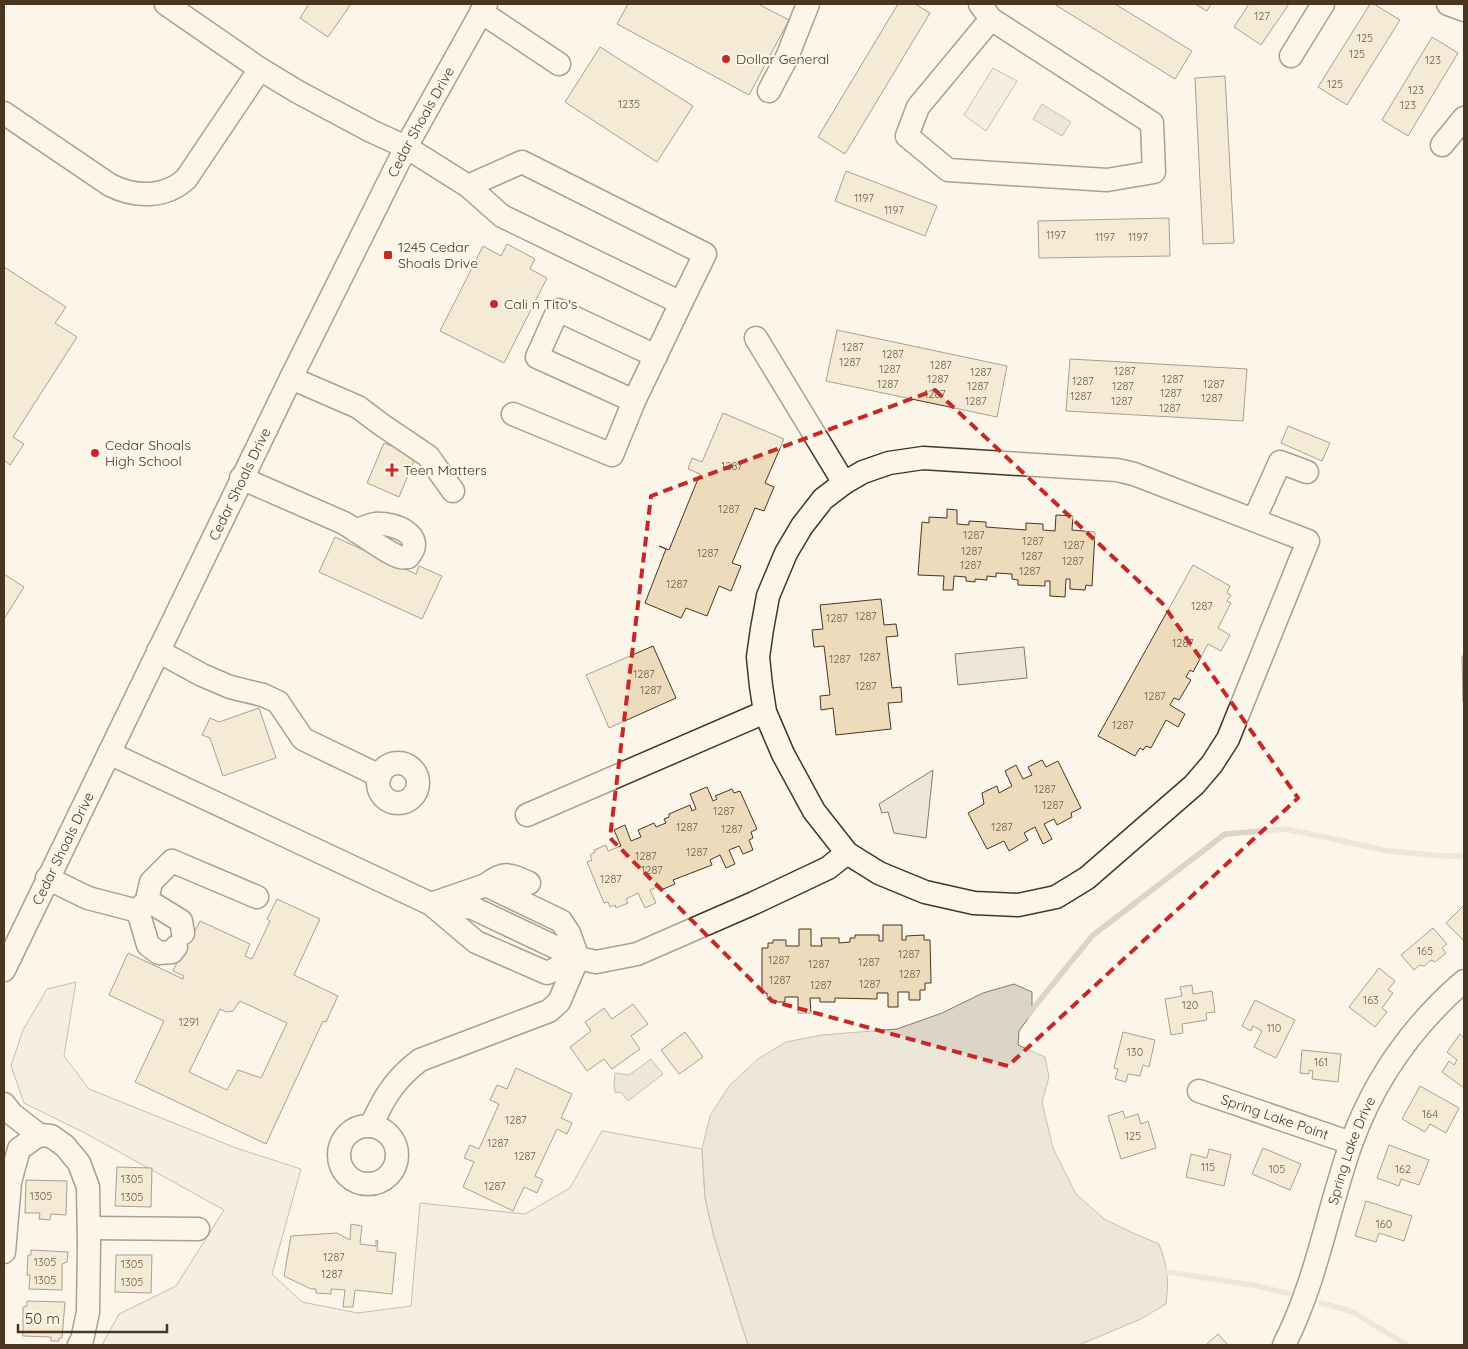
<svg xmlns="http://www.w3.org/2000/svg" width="1468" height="1349" font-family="Quicksand,sans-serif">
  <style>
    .green { fill: #ede6d9; stroke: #887966 }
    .water { fill: #dcd4c6; stroke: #887966 }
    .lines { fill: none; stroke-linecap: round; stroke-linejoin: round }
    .stream { stroke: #dcd4c6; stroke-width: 5.5 }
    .building { fill: #ecdcbc; stroke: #4a3520; fill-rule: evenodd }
    .minor-casing { stroke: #4a3520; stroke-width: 25 }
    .minor { stroke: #fbf6e9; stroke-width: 22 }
    .marked { fill: none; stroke: #c62828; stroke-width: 4; stroke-dasharray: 10 6; stroke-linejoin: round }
    .poi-dot { fill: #c62828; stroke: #fbf6e9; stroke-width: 2 }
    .labels { text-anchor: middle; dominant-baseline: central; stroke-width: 4; stroke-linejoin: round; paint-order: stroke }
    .number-label { font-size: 11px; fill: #725f47 }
    .poi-label { font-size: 14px; fill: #4a3520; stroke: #fbf6e9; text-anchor: start }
    .street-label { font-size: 14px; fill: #4a3520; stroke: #fbf6e9 }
  </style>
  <rect width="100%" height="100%" fill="#fbf6e9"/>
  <g class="green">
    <path d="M993 68 1017 81 986 131 964 115Z"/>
    <path d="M1024 647 1027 678 958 685 955 654Z"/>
    <path d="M933 770 926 838 894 833 888 812 882 813 879 804Z"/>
    <path d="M76 982 64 1056 89 1089 236 1148 301 1169 272 1274 302 1302 358 1313 411 1306 420 1203 525 1214 570 1188 602 1131 702 1149 705 1198 714 1237 748 1345H102L119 1314 176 1286 224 1210 85 1133 24 1103 11 1066 23 1030 47 989Z"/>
  </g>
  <g class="water">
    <path d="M1042 104 1071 122 1062 136 1033 119Z"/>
    <path d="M1014 984 1032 992V1013L1019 1031 1018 1045 1045 1057 1049 1077 1042 1102 1053 1148 1076 1194 1104 1219 1133 1233 1159 1244C1168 1268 1169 1279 1166 1304L1141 1319 1079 1345H748L714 1237 705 1198 702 1149 710 1116 729 1086 758 1059 786 1042 822 1035 897 1029 942 1013 983 993Z"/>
    <path d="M651 1059 663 1074 628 1101 622 1093 615 1092 614 1086 615 1073 629 1075Z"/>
  </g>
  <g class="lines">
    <g class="stream">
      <path d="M1027 1016 1092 936 1225 834 1286 829 1389 851 1443 856H1464"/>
      <path d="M1161 1271 1258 1286 1290 1294"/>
      <path d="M1321 1303 1351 1311 1407 1345"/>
    </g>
  </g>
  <g class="building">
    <path d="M309 4H351L328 37 300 18Z"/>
    <path d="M628 4H758L789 20 749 95 617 24Z"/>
    <path d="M898 4H915L930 13 845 154 818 137Z"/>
    <path d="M1054 4H1115L1192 51 1175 79Z"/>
    <path d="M1195 4H1211L1207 11Z"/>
    <path d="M1249 4H1289L1261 45 1234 27Z"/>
    <path d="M1370 4H1374L1400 20 1347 105 1318 87Z"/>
    <path d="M1432 37 1458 53 1408 136 1382 120Z"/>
    <path d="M600 47 693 106 657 162 565 102Z"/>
    <path d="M1225 76 1234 243 1203 244 1195 78Z"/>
    <path d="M846 171 937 206 925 236 835 201Z"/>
    <path d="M1169 218 1170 256 1039 258 1038 221Z"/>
    <path d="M507 244 535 259 530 269 547 278 504 363 440 331 483 246 501 256Z"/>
    <path d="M4 267 66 307 55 323 77 337 13 437 24 444 10 465 4 460Z"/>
    <path d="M837 330 1007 366 997 417 826 381Z"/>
    <path d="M1070 359 1247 369 1243 421 1066 411Z"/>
    <path d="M723 413 784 439 765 483 774 487 764 511 755 508 732 563 741 566 731 591 719 586 707 616 686 608 681 618 645 603 666 549 659 546 669 550 700 474 688 469 692 458 702 462Z"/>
    <path d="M1288 426 1330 443 1322 461 1281 443Z"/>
    <path d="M384 443 416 456 399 497 367 483Z"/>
    <path d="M947 509 957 510V524L969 525V521L986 522V527L1026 530V523L1043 524V530L1055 531 1056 515 1073 516 1072 530 1095 532 1092 586 1086 585 1085 590 1070 589V579H1066L1065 597 1050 596V581H1045V586L1018 585V580L1012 579V574L996 573V577L987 576V580L975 579V582L966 581V577L954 576 953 590H943L944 576 918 575 922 522 929 523V517L947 518Z"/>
    <path d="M335 537 416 574 419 566 442 576 422 619 319 572Z"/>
    <path d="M1193 565 1230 586 1227 593 1231 595 1227 601 1231 603 1218 628 1230 635 1221 651 1208 644 1193 672 1190 670 1186 677 1191 680 1179 700 1174 698 1170 705 1185 714 1178 727 1166 720 1151 748 1146 746 1143 750 1140 748 1135 756 1098 736Z"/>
    <path d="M4 574 24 587 4 619Z"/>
    <path d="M881 599 884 625 896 624 898 636 886 637 892 688 901 687 902 702 888 703 891 729 836 735 833 708 821 710 820 696 830 695 824 646 814 647 812 630 823 629 820 605Z"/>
    <path d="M653 646 676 698 609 728 586 675Z"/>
    <path d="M1462 656H1464V702H1463Z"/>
    <path d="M259 708 276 758 223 776 210 738 202 735 210 718 219 722Z"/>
    <path d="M1042 760 1046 767 1058 761 1081 808 1071 813 1072 817 1057 825 1054 819 1044 824 1052 839 1043 844 1035 827 1024 833 1028 840 1009 851 1004 841 987 849 968 813 984 804 982 793 997 786 999 793 1012 786 1005 771 1016 765 1023 779 1032 775 1028 767Z"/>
    <path d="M707 787 713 801 717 799 715 796 732 789 734 793 740 791 757 829 751 832 753 838 749 840 753 850 743 854 739 846 729 850 735 864 726 868 720 855 710 860 712 865 673 880 675 884 661 890 659 886 650 890 656 903 645 908 638 893 626 899 628 903 616 908 615 905 610 907 608 902 604 903 587 862 592 860 590 855 595 852 594 850 606 845 608 851 621 846 614 830 625 825 631 841 641 837 638 830 654 823 656 827 666 823 664 819 669 817V814L690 805 692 811 696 809 690 794Z"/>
    <path d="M277 899 320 919 294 975 338 996 326 1022 323 1021 266 1144 135 1082 164 1021 109 995 128 953 183 979 184 976 173 971 183 950 168 944 175 929 192 937 200 921 250 944 245 956 252 959 270 921 267 919ZM240 1001 287 1023 261 1078 238 1070 227 1090 189 1072 220 1009 226 1012 233 1011Z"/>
    <path d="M1464 905V941L1446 923Z"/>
    <path d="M883 925H902V940H906V936L924 935V940H930L931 983H925V990H920V1000H909V992H898V1007H888V993H877V999L835 998V1002H820V998H810L811 1013H798V997H785V1002H772L771 999H767V993H762V948H768V943H773V940H786V946H799V929H811V946H822L821 938H839V943L850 942V938H855V935H879V941H883Z"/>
    <path d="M1433 928 1447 944 1442 948 1446 953 1435 962 1431 960 1424 966 1420 965 1414 970 1401 955Z"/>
    <path d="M1379 968 1395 981 1388 990 1393 993 1382 1008 1387 1012 1375 1027 1349 1007Z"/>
    <path d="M1192 985 1193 994 1212 991 1215 1012 1206 1013 1207 1020 1182 1024 1183 1033 1171 1035 1165 999 1182 996 1180 987Z"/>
    <path d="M1255 1000 1295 1020 1276 1058 1254 1047 1262 1031 1253 1026 1251 1031 1242 1026Z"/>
    <path d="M633 1004 648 1024 631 1036 640 1049 612 1069 604 1059 587 1071 570 1047 591 1031 585 1022 604 1008 612 1019Z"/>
    <path d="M685 1032 703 1057 679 1074 661 1050Z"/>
    <path d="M1123 1032 1155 1040 1149 1067 1143 1065 1140 1076 1128 1074 1126 1082 1115 1079 1118 1069 1114 1068Z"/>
    <path d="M1460 1034 1464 1038V1088L1442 1072 1449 1061 1454 1065 1457 1060 1447 1052Z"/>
    <path d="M1302 1050 1341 1054 1338 1082 1312 1079 1313 1071 1309 1070V1074L1300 1073Z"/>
    <path d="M516 1068 572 1094 561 1118 572 1123 567 1134 557 1129 535 1176 543 1180 537 1193 524 1187 513 1211 463 1187 474 1162 464 1158 470 1145 479 1149 499 1104 490 1100 497 1085 507 1089Z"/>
    <path d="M1420 1086 1459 1108 1446 1133 1430 1124 1425 1132 1402 1119Z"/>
    <path d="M1123 1111 1125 1118 1138 1114 1141 1124 1148 1121 1156 1148 1121 1159 1108 1116Z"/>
    <path d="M1389 1145 1429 1160 1419 1185 1401 1179 1399 1186 1377 1178Z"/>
    <path d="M1263 1148 1301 1164 1290 1190 1252 1174Z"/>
    <path d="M1209 1149 1231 1155 1224 1186 1186 1177 1191 1154 1207 1158Z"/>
    <path d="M117 1167 152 1168 151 1207 115 1206Z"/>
    <path d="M26 1180 67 1181 66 1215 51 1214 50 1220 39 1219 40 1213H25Z"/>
    <path d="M1366 1201 1412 1216 1404 1241 1379 1233 1376 1242 1355 1236Z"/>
    <path d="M351 1224 362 1226 360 1244 376 1246V1240L378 1241 377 1251 396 1253 392 1294 355 1290 353 1307H343L345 1290 331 1289V1294L316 1293V1289H311L284 1276 291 1236 337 1233 350 1240Z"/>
    <path d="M31 1250 68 1252 67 1262 62 1264V1290L29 1289 30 1275H27L28 1255H31Z"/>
    <path d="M116 1255H152L151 1293 115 1292Z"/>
    <path d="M27 1301 65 1302 62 1338H59V1341H51V1337L23 1336V1307L27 1306Z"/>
    <path d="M1218 1334 1228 1345H1206Z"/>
  </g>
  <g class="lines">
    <g class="minor-casing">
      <g id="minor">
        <path d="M166 4 260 69 298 92 371 131 406 147 468 186 502 216 681 303 705 254 522 162 468 186"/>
        <path d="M980 4 991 19 1152 123 1154 172 1107 180 948 170 907 136 918 107 991 19"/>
        <path d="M1448 4 1464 10"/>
        <path d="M481 12 559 64"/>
        <path d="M1291 56 1323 4"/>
        <path d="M769 91 787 57 808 4"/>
        <path d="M4 113 110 185C136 198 165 198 186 179L260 69"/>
        <path d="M1442 145 1464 118"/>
        <path d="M756 338 844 483"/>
        <path d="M291 378 358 407 382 425 428 456 453 491"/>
        <path d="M634 401 537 357 558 310 656 356"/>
        <path d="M513 414 612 455 634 401 681 303"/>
        <path d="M923 458 1117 470 1134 474 1308 541 1228 739 1212 764 1194 785 1087 878 1056 897 1018 905 974 903 925 892 879 873 847 853 814 811 783 754 765 712 761 686 758 657 762 629 768 596 786 553 802 526 823 499 844 483 863 472 889 463Z"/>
        <path d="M241 478 344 523C356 530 390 555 400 557 403 558 406 557 408 557 428 535 393 522 375 524 368 525 362 528 356 531"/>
        <path d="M1254 520 1280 462 1307 472"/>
        <path d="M158 651 202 675 230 687 263 695 278 702 303 739 380 776"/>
        <path d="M109 753 431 904 486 885 561 921 569 933 578 958 596 962 637 954 754 903 828 868 847 853"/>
        <circle cx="398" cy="783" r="20"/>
        <path d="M527 815 765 712"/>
        <path d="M47 878 88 898 138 911 147 900 151 882 172 861 257 897"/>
        <path d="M486 885C504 871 509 874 529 883"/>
        <path d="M147 900 181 921 183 933"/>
        <path d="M431 904 476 942 547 973 578 958"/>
        <path d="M438 904 473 908 578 958"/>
        <path d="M138 911 148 945 159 953 172 952 176 947"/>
        <path id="s1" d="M4 970 291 378 406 147 486 4"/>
        <path id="s2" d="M1199 1091 1351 1143"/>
        <path d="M4 1104 12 1114 39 1135"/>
        <circle cx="368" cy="1155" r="29"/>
        <path d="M371 1126C384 1097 395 1079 420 1060L549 1011 559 1002 578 958"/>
        <path d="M89 1228 198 1229"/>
        <path d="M4 1252 10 1182 19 1149 39 1135 51 1136 65 1146 79 1163 88 1187 89 1245 88 1312 82 1340 79 1345"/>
        <path id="s3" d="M1284 1345C1317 1280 1327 1212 1351 1144 1374 1080 1413 1025 1464 981"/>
      </g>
    </g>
    <use href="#minor" class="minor"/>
  </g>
  <path d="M0 0H1468V1349H0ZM935 390 1162 603 1298 798 1008 1066 772 1001 610 838 651 496Z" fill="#fbf6e9" fill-opacity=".55" fill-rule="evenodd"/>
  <path class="marked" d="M935 390 1162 603 1298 798 1008 1066 772 1001 610 838 651 496Z"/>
  <g class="poi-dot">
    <circle cx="726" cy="59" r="5"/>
    <rect x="383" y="250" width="10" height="10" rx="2.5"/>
    <circle cx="494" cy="304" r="5"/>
    <circle cx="95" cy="453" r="5"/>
    <path d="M389.5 462.5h5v5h5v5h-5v5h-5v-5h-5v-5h5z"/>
  </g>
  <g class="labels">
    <g class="number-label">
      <text x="1262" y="16">127</text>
      <text x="1365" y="38">125</text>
      <text x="1357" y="54">125</text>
      <text x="1433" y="60">123</text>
      <text x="1335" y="84">125</text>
      <text x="1416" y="90">123</text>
      <text x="629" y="104">1235</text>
      <text x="1408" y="105">123</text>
      <text x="864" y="198">1197</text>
      <text x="894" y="210">1197</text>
      <text x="1056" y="235">1197</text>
      <text x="1105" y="237">1197</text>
      <text x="1138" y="237">1197</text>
      <text x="853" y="347">1287</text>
      <text x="893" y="354">1287</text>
      <text x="850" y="362">1287</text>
      <text x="941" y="365">1287</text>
      <text x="890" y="369">1287</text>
      <text x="1125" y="371">1287</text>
      <text x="981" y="372">1287</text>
      <text x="938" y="379">1287</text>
      <text x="1173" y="379">1287</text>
      <text x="1083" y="381">1287</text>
      <text x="888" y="384">1287</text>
      <text x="1214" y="384">1287</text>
      <text x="978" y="386">1287</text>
      <text x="1123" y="386">1287</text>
      <text x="1171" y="393">1287</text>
      <text x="935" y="394">1287</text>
      <text x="1081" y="396">1287</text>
      <text x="1212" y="398">1287</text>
      <text x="976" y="401">1287</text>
      <text x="1122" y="401">1287</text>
      <text x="1170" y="408">1287</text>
      <text x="732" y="466">1287</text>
      <text x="729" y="509">1287</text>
      <text x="974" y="535">1287</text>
      <text x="1033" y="541">1287</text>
      <text x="1074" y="545">1287</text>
      <text x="972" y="551">1287</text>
      <text x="708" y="553">1287</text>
      <text x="1032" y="556">1287</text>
      <text x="1073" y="561">1287</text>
      <text x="971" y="565">1287</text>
      <text x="1030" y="571">1287</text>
      <text x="677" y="584">1287</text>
      <text x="1202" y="606">1287</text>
      <text x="866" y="616">1287</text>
      <text x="837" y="618">1287</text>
      <text x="1183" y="643">1287</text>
      <text x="870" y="657">1287</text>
      <text x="840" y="659">1287</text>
      <text x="644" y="674">1287</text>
      <text x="866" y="686">1287</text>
      <text x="651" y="690">1287</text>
      <text x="1155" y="696">1287</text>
      <text x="1123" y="725">1287</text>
      <text x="1045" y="789">1287</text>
      <text x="1053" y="805">1287</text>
      <text x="724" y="811">1287</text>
      <text x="687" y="827">1287</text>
      <text x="1002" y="827">1287</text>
      <text x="732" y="829">1287</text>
      <text x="697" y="852">1287</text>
      <text x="646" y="856">1287</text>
      <text x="652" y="870">1287</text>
      <text x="611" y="879">1287</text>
      <text x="1425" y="951">165</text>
      <text x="909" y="954">1287</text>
      <text x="779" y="960">1287</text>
      <text x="869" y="962">1287</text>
      <text x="819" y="964">1287</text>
      <text x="910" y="974">1287</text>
      <text x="780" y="980">1287</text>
      <text x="870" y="984">1287</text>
      <text x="821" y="985">1287</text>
      <text x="1371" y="1000">163</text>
      <text x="1190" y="1005">120</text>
      <text x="189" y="1022">1291</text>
      <text x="1274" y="1028">110</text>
      <text x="1135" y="1052">130</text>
      <text x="1321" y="1062">161</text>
      <text x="1430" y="1114">164</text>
      <text x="516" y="1120">1287</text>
      <text x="1133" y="1136">125</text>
      <text x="498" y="1143">1287</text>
      <text x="525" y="1156">1287</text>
      <text x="1208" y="1167">115</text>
      <text x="1277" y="1169">105</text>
      <text x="1403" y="1169">162</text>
      <text x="132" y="1179">1305</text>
      <text x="495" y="1186">1287</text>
      <text x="41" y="1196">1305</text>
      <text x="132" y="1197">1305</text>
      <text x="1384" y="1224">160</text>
      <text x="334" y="1257">1287</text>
      <text x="45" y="1262">1305</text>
      <text x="132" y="1264">1305</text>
      <text x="332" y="1274">1287</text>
      <text x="45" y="1280">1305</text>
      <text x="132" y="1282">1305</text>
    </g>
    <g class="poi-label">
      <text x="736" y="59">Dollar General</text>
      <text x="398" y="247">1245 Cedar<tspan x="398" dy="16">Shoals Drive</tspan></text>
      <text x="504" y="304">Cali n Tito's</text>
      <text x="105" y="445">Cedar Shoals<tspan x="105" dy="16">High School</tspan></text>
      <text x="403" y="470">Teen Matters</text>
    </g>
    <g class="street-label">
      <text stroke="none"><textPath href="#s1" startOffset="945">Cedar Shoals Drive</textPath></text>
      <text stroke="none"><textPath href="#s1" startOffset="540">Cedar Shoals Drive</textPath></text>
      <text stroke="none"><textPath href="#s1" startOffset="135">Cedar Shoals Drive</textPath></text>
      <text stroke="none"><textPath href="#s2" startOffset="80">Spring Lake Point</textPath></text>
      <text stroke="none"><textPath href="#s3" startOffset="206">Spring Lake Drive</textPath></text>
    </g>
  </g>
  <rect width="1468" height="1349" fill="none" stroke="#4a3520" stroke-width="10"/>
  <path d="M18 1324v8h149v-8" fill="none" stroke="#4a3520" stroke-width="2.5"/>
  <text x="25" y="1324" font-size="15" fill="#4a3520" stroke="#fbf6e9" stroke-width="4" paint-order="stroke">50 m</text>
</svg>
